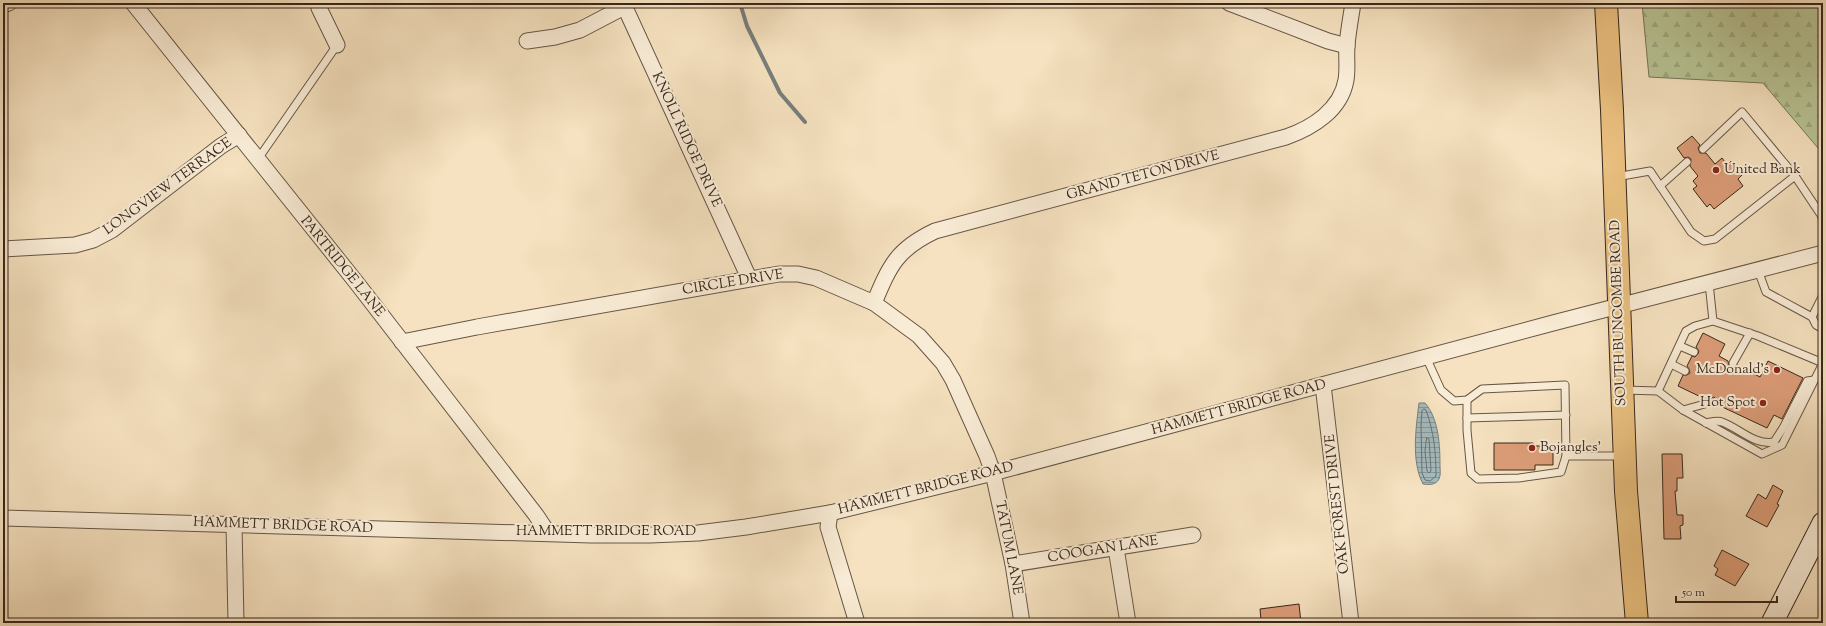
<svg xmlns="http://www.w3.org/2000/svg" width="1826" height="626" font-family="'Sorts Mill Goudy',serif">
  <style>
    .forest { fill: url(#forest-firs); stroke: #787658 }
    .water { fill: url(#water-rules); stroke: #787f7d }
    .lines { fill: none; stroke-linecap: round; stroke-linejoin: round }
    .shore { stroke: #6d706d; stroke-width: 1 }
    .stream { stroke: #787f7d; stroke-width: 4 }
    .building { fill: #dc9d78; stroke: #37271c }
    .lane-casing { stroke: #675645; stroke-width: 9 }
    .street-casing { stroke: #675645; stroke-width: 17 }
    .secondary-casing { stroke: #37271c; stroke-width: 23 }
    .primary-casing { stroke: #37271c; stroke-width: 24 }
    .lane { stroke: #f9ecd6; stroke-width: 7 }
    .street { stroke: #f9ecd6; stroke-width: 15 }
    .secondary { stroke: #f9ecd6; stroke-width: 21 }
    .primary { stroke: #ebc180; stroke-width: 22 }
    .poi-dot { fill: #8f2418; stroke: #f9ecd6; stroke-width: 1.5 }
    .labels { text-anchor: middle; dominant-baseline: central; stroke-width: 4; stroke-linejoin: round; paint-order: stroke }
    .street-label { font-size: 14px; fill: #37271c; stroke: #f9ecd6 }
    .poi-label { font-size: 14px; fill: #37271c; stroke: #f9ecd6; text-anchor: start }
  </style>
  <defs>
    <pattern id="forest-firs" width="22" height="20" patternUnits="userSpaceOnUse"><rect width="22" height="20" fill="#b8c495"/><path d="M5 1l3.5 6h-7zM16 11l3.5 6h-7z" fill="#9fa880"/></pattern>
    <pattern id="water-rules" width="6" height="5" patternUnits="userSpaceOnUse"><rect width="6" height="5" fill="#a3babe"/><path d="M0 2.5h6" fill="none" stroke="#86979a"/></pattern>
  </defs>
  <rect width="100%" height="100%" fill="#f6e2c0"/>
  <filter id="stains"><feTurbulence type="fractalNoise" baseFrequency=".005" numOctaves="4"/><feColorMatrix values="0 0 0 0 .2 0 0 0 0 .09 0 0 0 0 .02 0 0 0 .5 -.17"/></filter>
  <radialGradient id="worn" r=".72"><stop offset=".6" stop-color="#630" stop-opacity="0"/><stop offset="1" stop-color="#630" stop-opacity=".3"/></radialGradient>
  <path class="forest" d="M1642 3H1823V154L1763 83 1649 77Z"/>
  <path class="water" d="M1419 403H1425C1439 419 1440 446 1440 466 1440 470 1441 475 1439 479 1436 485 1429 485 1423 484 1411 461 1416 428 1419 403Z"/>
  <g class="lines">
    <g class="shore">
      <path d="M1424 409 1426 410C1434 433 1436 452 1436 476L1430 481 1425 480 1422 473 1421 425 1422 411Z"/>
      <path d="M1427 438 1429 439 1431 471 1429 473 1427 471 1425 451Z"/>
    </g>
    <path class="stream" d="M740 3 747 26 780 93 805 122"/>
  </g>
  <g class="building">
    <path d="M1692 136 1700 145 1698 148 1700 153H1706L1715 164 1722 158 1727 165 1731 161 1742 175 1738 179 1743 186 1714 209 1710 204 1707 207 1693 189 1697 186 1693 181 1698 176 1690 166 1691 159 1688 157 1684 158 1677 148Z"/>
    <path d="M1703 333 1725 344 1719 356 1728 361 1729 365 1731 368 1735 367 1737 365 1760 377 1768 361 1803 378 1782 419 1774 415 1767 428 1716 404 1717 400 1714 397 1705 399 1678 386 1683 375H1687L1690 373 1689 369 1687 366 1692 356 1695 357 1698 354 1699 351 1696 347Z"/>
    <path d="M1494 443H1533V446H1553V465H1535V470H1494Z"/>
    <path d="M1662 454H1682L1683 478H1677V491H1675L1677 515H1683V525L1680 526 1681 539H1664Z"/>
    <path d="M1773 485 1783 491 1777 504 1779 505 1767 527 1746 516 1758 494 1766 499Z"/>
    <path d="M1722 550 1749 564 1735 586 1715 575 1718 569 1714 566Z"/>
    <path d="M1299 604 1301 623H1272L1271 619 1261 620 1260 609Z"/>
  </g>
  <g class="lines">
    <g class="lane-casing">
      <g id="lane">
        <path d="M1703 149 1742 112 1795 176 1821 215 1823 221"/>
        <path d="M258 159 337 45"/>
        <path d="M1616 177 1650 171 1691 232 1704 241 1715 239 1795 176"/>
        <path d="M1660 186 1687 162"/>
        <path d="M1758 270 1766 292 1812 317 1816 325 1823 329"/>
        <path d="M1709 283 1713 321 1758 336 1823 363"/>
        <path d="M1812 317 1823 295"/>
        <path d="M1680 346 1694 352"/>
        <path d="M1426 357 1441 390 1454 401 1467 400 1482 389 1565 385 1566 456H1622"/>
        <path d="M1733 363 1750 333"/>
        <path d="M1671 364 1685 371"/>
        <path d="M1624 390 1658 391 1683 410 1762 454 1782 445 1823 363"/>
        <path d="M1658 391 1686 331 1695 326 1713 321"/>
        <path d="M1467 400V430L1471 473 1478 479 1519 478 1561 472 1566 456"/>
        <path d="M1683 410 1712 402"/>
        <path d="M1467 418 1566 415"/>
        <path d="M1706 423C1711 422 1718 420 1722 422 1739 428 1755 446 1774 442L1783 428 1807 381 1814 380"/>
      </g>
    </g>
    <g class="street-casing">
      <g id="street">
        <path d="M133 3 356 282 536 515 548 533"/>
        <path d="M320 3 319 8 337 45"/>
        <path d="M623 3 749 278"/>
        <path d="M1229 3 1328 41 1347 46"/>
        <path d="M3 5 9 3"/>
        <path d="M527 41 555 37 580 30 624 7"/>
        <path d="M3 249 75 245 93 240 112 230 221 146 239 135"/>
        <path d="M874 303C890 265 897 249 935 231L1286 137C1312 128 1341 110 1346 80 1348 69 1346 57 1347 46 1348 32 1351 17 1353 3"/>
        <path d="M402 342 477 327 779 274H798L816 278 874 303 919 336 943 363 953 380 987 456 993 473 1013 564 1022 623"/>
        <path d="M1323 385 1351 623"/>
        <path d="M830 513 828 527 857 623"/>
        <path d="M3 518 591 535H650L698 533 746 527 830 513 993 473 1553 323 1823 253"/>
        <path d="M234 525 236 623"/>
        <path d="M1116 548 1128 623"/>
        <path d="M1013 564 1193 535"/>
      </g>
    </g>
    <g class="secondary-casing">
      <path id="secondary" d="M1772 623 1823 523"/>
    </g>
    <g class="primary-casing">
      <path id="primary" d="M1606 3 1612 110 1626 491 1637 623"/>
    </g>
    <use href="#lane" class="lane"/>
    <use href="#street" class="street"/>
    <use href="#secondary" class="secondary"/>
    <use href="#primary" class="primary"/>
  </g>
  <g class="poi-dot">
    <circle cx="1716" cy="170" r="4"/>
    <circle cx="1777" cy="370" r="4"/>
    <circle cx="1763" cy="403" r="4"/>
    <circle cx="1532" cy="448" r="4"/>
  </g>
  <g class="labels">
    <g class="street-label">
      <text transform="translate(686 140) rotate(65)">KNOLL RIDGE DRIVE</text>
      <text transform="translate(1143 176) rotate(-15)">GRAND TETON DRIVE</text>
      <text transform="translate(168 187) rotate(-36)">LONGVIEW TERRACE</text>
      <text transform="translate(342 267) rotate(51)">PARTRIDGE LANE</text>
      <text transform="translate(733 283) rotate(-9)">CIRCLE DRIVE</text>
      <text transform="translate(1619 313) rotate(-92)">SOUTH BUNCOMBE ROAD</text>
      <text transform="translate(1239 408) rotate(-15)">HAMMETT BRIDGE ROAD</text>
      <text transform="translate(926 489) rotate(-14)">HAMMETT BRIDGE ROAD</text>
      <text transform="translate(1338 504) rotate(-96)">OAK FOREST DRIVE</text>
      <text transform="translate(283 526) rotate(2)">HAMMETT BRIDGE ROAD</text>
      <text x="606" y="532">HAMMETT BRIDGE ROAD</text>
      <text transform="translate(1008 548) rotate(79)">TATUM LANE</text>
      <text transform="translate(1103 550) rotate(-9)">COOGAN LANE</text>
    </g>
    <g class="poi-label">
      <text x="1724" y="170">United Bank</text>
      <text x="1769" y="370" text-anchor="end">McDonald's</text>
      <text x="1755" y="403" text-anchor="end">Hot Spot</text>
      <text x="1540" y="448">Bojangles'</text>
    </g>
  </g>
  <rect width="1826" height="626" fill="none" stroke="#f6e2c0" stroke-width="16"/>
  <rect x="4" y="4" width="1818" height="618" fill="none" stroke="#37271c" stroke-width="2"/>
  <rect x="8" y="8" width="1810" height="610" fill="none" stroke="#37271c"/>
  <path d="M1676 596v6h101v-6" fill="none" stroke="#37271c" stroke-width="2"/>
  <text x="1682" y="596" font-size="12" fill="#37271c" stroke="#f9ecd6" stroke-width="3" paint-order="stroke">50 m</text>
  <rect width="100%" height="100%" filter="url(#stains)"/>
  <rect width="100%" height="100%" fill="url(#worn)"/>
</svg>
